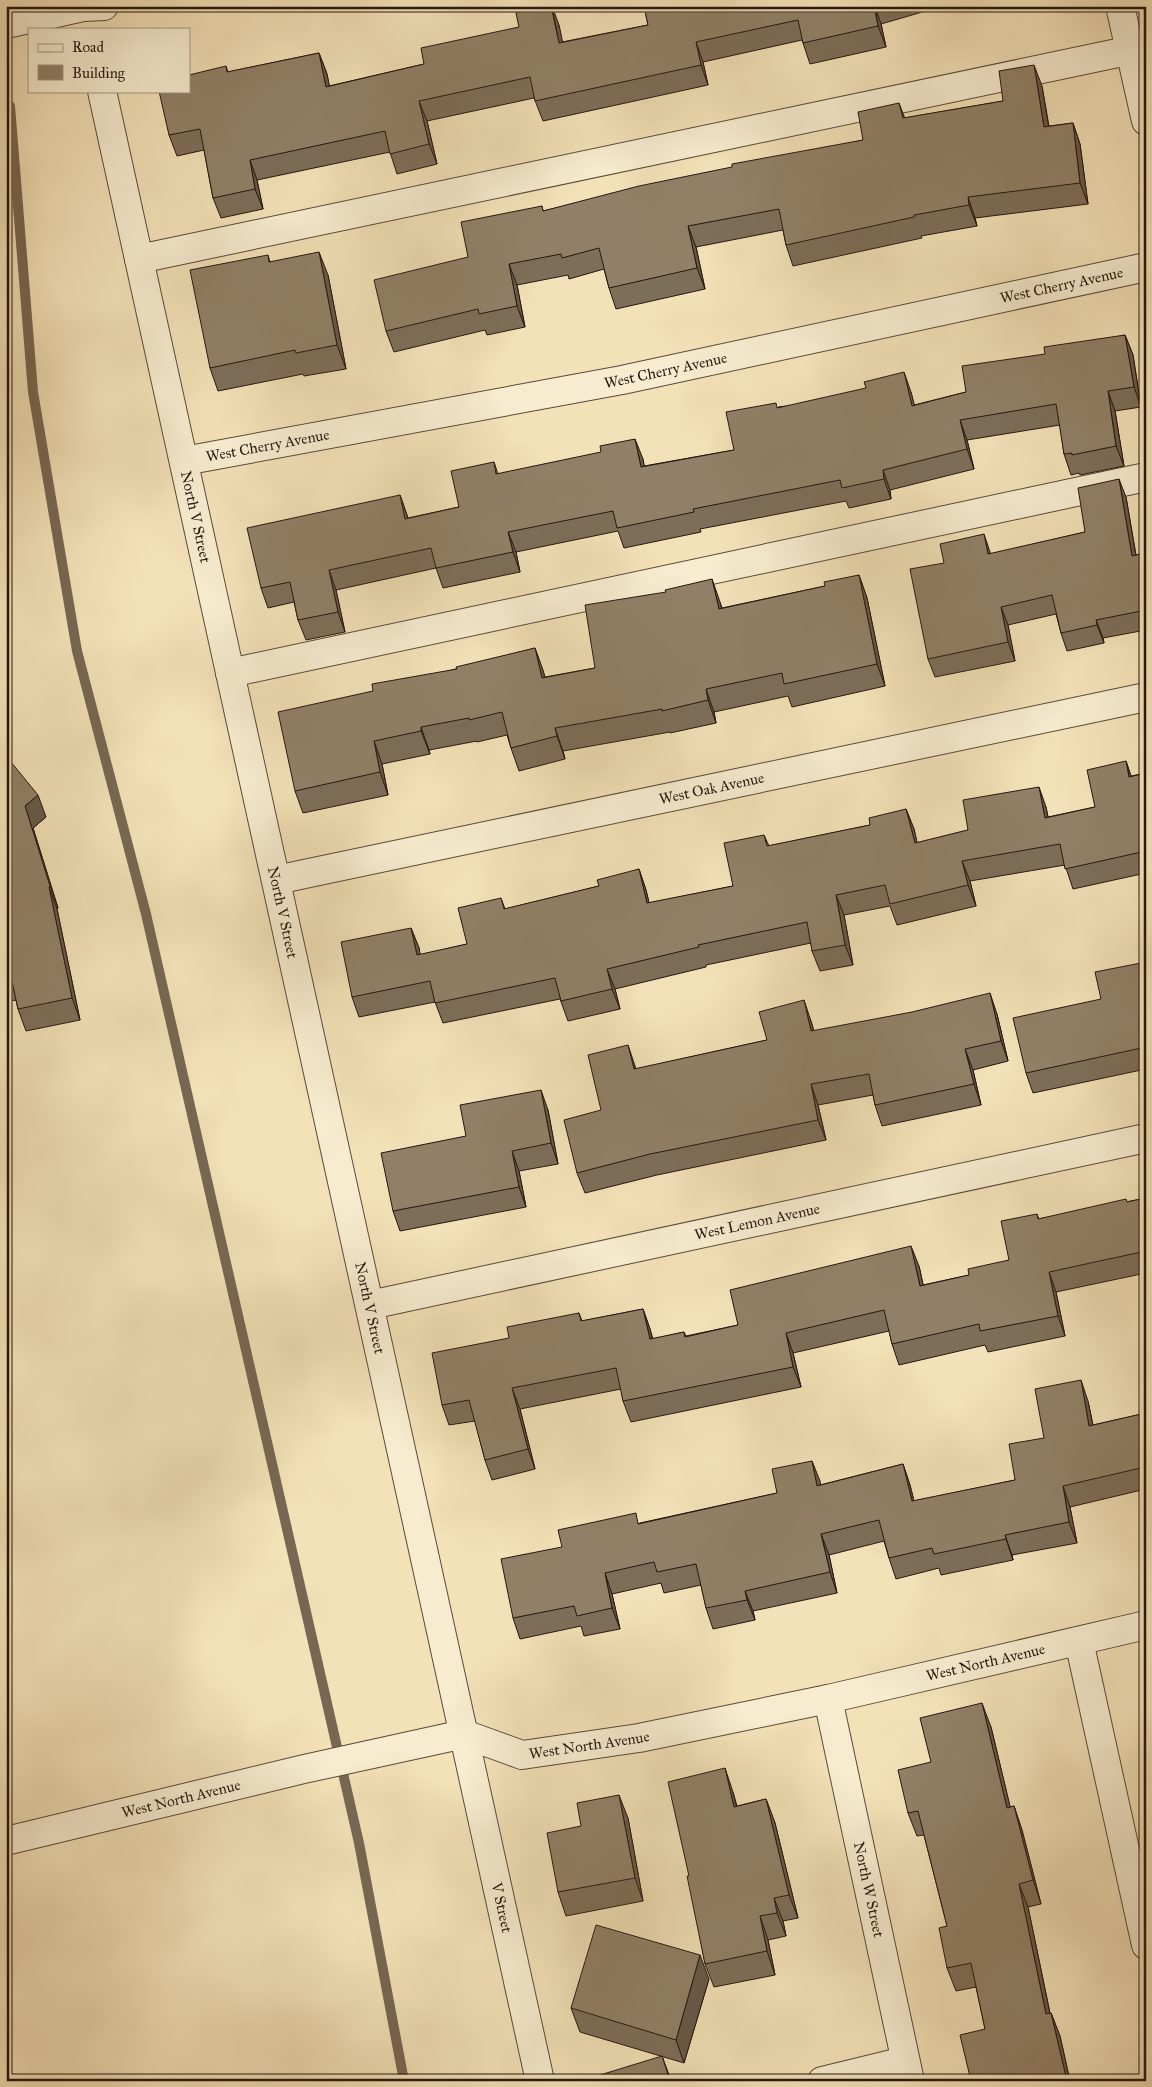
<svg xmlns="http://www.w3.org/2000/svg" width="1152" height="2087" font-family="'IM FELL Great Primer',serif">
  <style>
    .lines { fill: none; stroke-linecap: round; stroke-linejoin: round }
    .stream { stroke: #776753; stroke-width: 10 }
    .minor-casing { stroke: #594a3a; stroke-width: 30 }
    .minor { stroke: #f7ecd0; stroke-width: 28 }
    .wall { fill: #7d6e59; stroke: #261711 }
    .shaded-wall { fill: #665a48; stroke: #261711 }
    .building { fill: #918067; stroke: #261711 }
    .labels { text-anchor: middle; dominant-baseline: central; stroke-width: 4; stroke-linejoin: round; paint-order: stroke }
    .street-label { font-size: 15px; fill: #261711; stroke: #f7ecd0 }
  </style>
  <rect width="100%" height="100%" fill="#f3e1b7"/>
  <filter id="stains"><feTurbulence type="fractalNoise" baseFrequency=".004" numOctaves="4"/><feColorMatrix values="0 0 0 0 .2 0 0 0 0 .09 0 0 0 0 .02 0 0 0 .5 -.17"/></filter>
  <radialGradient id="worn" r=".72"><stop offset=".6" stop-color="#630" stop-opacity="0"/><stop offset="1" stop-color="#630" stop-opacity=".3"/></radialGradient>
  <g class="lines">
    <path class="stream" d="M10 106 33 392 77 651 146 914 359 1843 404 2081"/>
    <g class="minor-casing">
      <g id="minor">
        <path d="M1120 6 1146 121"/>
        <path d="M6 24 83 7 104 6"/>
        <path id="s1" d="M102 91 540 2081"/>
        <path d="M139 259 1146 47"/>
        <path id="s2" d="M184 461 622 380 1146 267"/>
        <path d="M230 673 1146 477"/>
        <path id="s3" d="M276 880 1146 697"/>
        <path id="s4" d="M370 1305 1146 1138"/>
        <path d="M1079 1641 1146 1945"/>
        <path id="s5" d="M828 1699 910 2081"/>
        <path id="s6" d="M6 1841 304 1769 464 1734 522 1755 639 1738 828 1699 1146 1625"/>
        <path d="M822 2081 904 2061"/>
      </g>
    </g>
    <use href="#minor" class="minor"/>
  </g>
  <g class="wall">
    <path d="M644 6H943L881 24 886 47 810 64 802 40 703 62 708 85 543 121 534 98 427 121 437 164 397 174 390 152 257 180 263 209 221 218 213 198 204 150 177 156 169 135 226 66 228 72 319 53 327 74 329 86 424 64 559 25 562 42 648 25Z"/>
    <path d="M1042 86 1049 126 1073 123 1080 144 1088 204 975 218 977 226 921 236 922 238 793 266 786 245 783 230 696 247 705 289 616 309 609 288 604 269 569 279 568 275 517 285 525 327 487 335 485 330 394 352 386 331 468 257 542 206 543 211 863 140 905 118 1003 101Z"/>
    <path d="M268 255 270 262 328 275 346 369 304 376 303 374 218 391 210 368Z"/>
    <path d="M1125 335 1133 355 1141 407 1115 411 1124 466 1080 475 1079 473 1071 475 1064 454 1060 425 967 440 974 469 890 490 891 499 849 508 846 501 700 529 701 532 624 548 618 531 516 552 520 572 443 588 436 568 336 590 345 632 306 640 298 620 294 602 268 608 261 588 400 495 408 518 459 507 494 462 498 474 643 459 644 466 734 450 778 407 911 392 914 405 966 392 1045 354Z"/>
    <path d="M1126 497 1136 555 1146 553V630L1103 638 1104 643 1067 651 1061 633 1056 614 1008 625 1015 661 935 677 928 659 944 563 991 554 1085 532Z"/>
    <path d="M859 575 867 598 885 686 792 707 788 696 714 712 716 723 670 733V732L563 751 565 759 519 771 511 748 507 735 477 742V741L429 750 430 754 382 764 388 795 303 813 295 791 373 691 535 648 545 677 595 668 720 602 722 608 825 586Z"/>
    <path d="M6 756 46 817 33 828 58 908 57 909 80 1020 26 1031 18 1009 16 1000 6 1002Z"/>
    <path d="M1126 761 1131 776 1146 773V873L1073 889 1065 865 970 881 976 906 897 925 890 906 844 915 853 965 820 971 812 951 811 943 706 965V967L615 989 620 1009 568 1021 560 999 443 1023 435 1002 359 1017 352 997 411 928 419 948 420 955 467 944 501 898 505 909 599 886 639 869 646 890 649 903 733 886 764 835 769 846 870 825 906 809 914 829 917 843 968 830 1046 807 1048 817 1095 807Z"/>
    <path d="M1146 962V1069L1033 1093 1026 1073 1101 999Z"/>
    <path d="M997 1014 1008 1061 973 1070 981 1105 882 1126 875 1105 873 1095 818 1105 826 1140 657 1175 585 1193 577 1173 601 1110 635 1066 636 1069 767 1040 811 1021 814 1031Z"/>
    <path d="M548 1110 558 1164 519 1171 526 1207 400 1231 393 1211 466 1136Z"/>
    <path d="M1146 1198V1273L1056 1292 1065 1336 988 1352 985 1345 899 1365 892 1344 889 1331 793 1353 801 1387 631 1422 623 1401 621 1389 520 1409 535 1469 492 1480 485 1460 475 1421 449 1425 442 1405 509 1338 579 1313 582 1321 643 1309 650 1329 653 1339 684 1332 686 1336 738 1325 919 1266 923 1285 969 1275 1009 1260 1037 1214 1039 1219Z"/>
    <path d="M1088 1401 1093 1425 1146 1413V1489L1070 1507 1077 1543 1012 1555 1013 1560 941 1575 939 1568 896 1579 889 1558 884 1541 829 1555 837 1593 753 1611 755 1620 713 1629 706 1608 701 1585 664 1593 661 1583 612 1594 620 1629 584 1636 581 1626 520 1639 513 1618 562 1547 640 1523 777 1493 812 1461 820 1485 903 1464 910 1485 914 1501 1015 1480 1044 1438Z"/>
    <path d="M991 1727 1010 1807 1014 1806 1022 1830 1041 1904 1028 1907 1050 2013H1051L1060 2036 1070 2081H971L985 2029 976 1987 956 1991 947 1968V1926L924 1835 917 1836 908 1813 931 1762Z"/>
    <path d="M733 1792 737 1806 766 1799 775 1823 798 1918 783 1921 786 1936 768 1940 775 1975 714 1987 705 1964 689 1876Z"/>
    <path d="M628 1818 643 1901 566 1916 558 1892 581 1826Z"/>
    <path d="M709 1979 684 2063 580 2032 571 2008Z"/>
  </g>
  <g class="shaded-wall">
    <path d="M552 6 559 25 567 63 559 43Z"/>
    <path d="M875 6 881 24 886 47 878 26Z"/>
    <path d="M696 42 703 62 708 85 701 65Z"/>
    <path d="M319 53 327 74 334 108 326 87Z"/>
    <path d="M1034 65 1042 86 1052 148 1044 127Z"/>
    <path d="M419 101 427 121 437 164 429 144Z"/>
    <path d="M899 103 907 124 903 118Z"/>
    <path d="M1073 123 1080 144 1088 204 1080 183Z"/>
    <path d="M250 160 257 180 263 209 255 189Z"/>
    <path d="M968 197 975 218 977 226 969 205Z"/>
    <path d="M688 226 696 247 705 289 697 268Z"/>
    <path d="M319 252 328 275 346 369 337 345Z"/>
    <path d="M509 264 517 285 525 327 517 306Z"/>
    <path d="M1125 335 1133 355 1141 407 1134 387Z"/>
    <path d="M904 372 911 392 920 426 912 406Z"/>
    <path d="M1108 391 1115 411 1124 466 1116 446Z"/>
    <path d="M960 420 967 440 974 469 967 449Z"/>
    <path d="M635 439 643 459 648 487 641 467Z"/>
    <path d="M883 470 890 490 891 499 884 479Z"/>
    <path d="M1119 479 1126 497 1139 574 1132 556Z"/>
    <path d="M400 495 407 515 412 539 405 519Z"/>
    <path d="M508 532 516 552 520 572 513 552Z"/>
    <path d="M984 534 990 552 995 573 988 554Z"/>
    <path d="M329 570 336 590 345 632 338 612Z"/>
    <path d="M859 575 867 598 885 686 877 664Z"/>
    <path d="M712 579 720 602 727 631 719 609Z"/>
    <path d="M1001 607 1008 625 1015 661 1008 642Z"/>
    <path d="M1096 620 1103 638 1104 643 1097 625Z"/>
    <path d="M535 648 543 670 551 700 542 678Z"/>
    <path d="M706 689 714 712 716 723 708 700Z"/>
    <path d="M421 727 429 750 430 754 421 731Z"/>
    <path d="M555 728 563 751 565 759 557 736Z"/>
    <path d="M374 741 382 764 388 795 380 772Z"/>
    <path d="M1126 761 1133 782 1129 777Z"/>
    <path d="M1039 787 1046 807 1052 838 1045 818Z"/>
    <path d="M38 795 46 817 33 828 58 908 50 886 25 806Z"/>
    <path d="M906 809 914 829 922 864 915 843Z"/>
    <path d="M962 861 970 881 976 906 968 885Z"/>
    <path d="M639 869 646 890 654 923 647 903Z"/>
    <path d="M49 887 57 909 80 1020 72 998Z"/>
    <path d="M836 895 844 915 853 965 845 945Z"/>
    <path d="M411 928 419 948 424 976 417 955Z"/>
    <path d="M607 969 615 989 620 1009 612 989Z"/>
    <path d="M990 993 997 1014 1008 1061 1001 1041Z"/>
    <path d="M804 1000 811 1021 819 1052 811 1031Z"/>
    <path d="M628 1045 635 1066 641 1090 634 1069Z"/>
    <path d="M965 1049 973 1070 981 1105 974 1084Z"/>
    <path d="M811 1084 818 1105 826 1140 818 1120Z"/>
    <path d="M541 1090 548 1110 558 1164 551 1143Z"/>
    <path d="M512 1151 519 1171 526 1207 519 1187Z"/>
    <path d="M911 1246 919 1266 928 1306 920 1286Z"/>
    <path d="M1049 1272 1056 1292 1065 1336 1058 1316Z"/>
    <path d="M643 1309 650 1329 657 1359 650 1339Z"/>
    <path d="M786 1333 793 1353 801 1387 793 1367Z"/>
    <path d="M1081 1380 1088 1401 1097 1446 1089 1426Z"/>
    <path d="M512 1388 520 1409 535 1469 528 1449Z"/>
    <path d="M812 1461 820 1481 825 1506 817 1486Z"/>
    <path d="M903 1464 910 1485 919 1522 912 1501Z"/>
    <path d="M1063 1486 1070 1507 1077 1543 1069 1522Z"/>
    <path d="M821 1534 829 1555 837 1593 830 1572Z"/>
    <path d="M1005 1535 1012 1555 1013 1560 1006 1539Z"/>
    <path d="M605 1573 612 1594 620 1629 612 1608Z"/>
    <path d="M745 1591 753 1611 755 1620 747 1600Z"/>
    <path d="M982 1703 991 1727 1016 1831 1007 1808Z"/>
    <path d="M725 1768 733 1792 742 1830 734 1807Z"/>
    <path d="M619 1795 628 1818 643 1901 635 1878Z"/>
    <path d="M766 1799 775 1823 798 1918 789 1895Z"/>
    <path d="M1014 1806 1022 1830 1041 1904 1033 1880Z"/>
    <path d="M1019 1884 1028 1907 1055 2038 1046 2014Z"/>
    <path d="M774 1898 783 1921 786 1936 777 1913Z"/>
    <path d="M760 1916 768 1940 775 1975 767 1951Z"/>
    <path d="M700 1955 709 1979 684 2063 676 2040Z"/>
    <path d="M1051 2013 1060 2036 1070 2081H1067Z"/>
    <path d="M662 2056 671 2080V2081H670Z"/>
  </g>
  <g class="building">
    <path d="M545 6H551L559 43 648 25 644 6H874L878 26 803 43 798 20 696 42 701 65 535 101 530 77 419 101 429 144 390 154 385 131 250 160 255 189 213 198 200 129 169 135 159 91H189V75L226 66 227 72 319 53 326 87 424 64 421 48 519 27 516 13Z"/>
    <path d="M1034 65 1044 127 1073 123 1080 183 968 197 969 205 914 215V217L786 245 779 209 688 226 697 268 609 288 599 248 562 258 561 254 509 264 517 306 479 314 478 309 386 331 374 280 468 257 461 222 542 206 543 211 639 186 732 167V164L863 140 858 112 899 103 903 118 1003 101 999 71Z"/>
    <path d="M319 252 337 345 296 353 295 350 210 368 190 270 268 255 269 262Z"/>
    <path d="M1125 335 1134 387 1108 391 1116 446 1072 455V453L1064 454 1056 404 960 420 967 449 883 470 884 479 842 488 840 480 693 509 694 512 617 528 613 511 508 532 513 552 436 568 431 548 329 570 338 612 298 620 290 582 261 588 247 528 400 495 405 519 459 507 451 471 494 462 496 474 601 452 600 446 635 439 641 467 734 450 726 412 776 403 777 408 866 388 864 382 904 372 912 406 966 392 962 366 1045 354 1044 347Z"/>
    <path d="M1119 479 1132 556 1146 553V610L1096 620 1097 625 1061 633 1052 595 1001 607 1008 642 928 659 910 569 944 563 940 544 984 534 988 554 1085 532 1078 488Z"/>
    <path d="M859 575 877 664 784 684 782 673 706 689 708 700 662 711V709L555 728 557 736 511 748 502 712 469 720V718L421 727V731L374 741 380 772 295 791 278 712 373 691 372 684 457 669 456 667 535 648 542 678 595 668 585 605 666 592 665 590 712 579 719 609 825 586 824 582Z"/>
    <path d="M6 756 38 795 25 806 50 886 49 887 72 998 18 1009 11 977 6 978Z"/>
    <path d="M1126 761 1129 777 1146 773V851L1065 869 1060 844 962 861 968 885 890 904 885 885 836 895 845 945 812 951 807 922 698 945 699 947 607 969 612 989 561 1001 555 978 435 1003 430 981 352 997 341 942 411 928 417 955 467 944 458 908 501 898 504 909 599 886 597 880 639 869 647 903 733 886 724 843 764 835 767 846 870 825 869 818 906 809 915 843 968 830 963 800 1039 787 1045 818 1095 807 1087 770Z"/>
    <path d="M1146 962V1047L1026 1073 1013 1018 1101 999 1095 972Z"/>
    <path d="M990 993 1001 1041 965 1049 974 1084 875 1105 869 1074 811 1084 818 1120 650 1154 577 1173 564 1120 601 1110 588 1055 628 1045 634 1069 767 1040 759 1012 804 1000 811 1031 912 1012Z"/>
    <path d="M541 1090 551 1143 512 1151 519 1187 393 1211 381 1153 466 1136 460 1105Z"/>
    <path d="M1146 1198V1251L1049 1272 1058 1316 980 1331 979 1324 892 1344 884 1310 786 1333 793 1367 623 1401 616 1368 512 1388 528 1449 485 1460 469 1400 442 1405 432 1353 509 1338 507 1327 579 1313 581 1321 643 1309 650 1339 684 1332 685 1337 738 1325 730 1290 911 1246 920 1286 969 1275 968 1269 1009 1260 1001 1221 1037 1214 1038 1219 1126 1199 1127 1202Z"/>
    <path d="M1081 1380 1089 1426 1146 1413V1471L1145 1467 1063 1486 1069 1522 1005 1535 1006 1539 934 1554 932 1548 889 1558 879 1520 821 1534 830 1572 745 1591 747 1600 706 1608 696 1564 657 1572 654 1562 605 1573 612 1608 577 1616 574 1606 513 1618 501 1559 562 1547 558 1530 636 1513 638 1524 777 1493 772 1469 812 1461 817 1486 903 1464 912 1501 1015 1480 1009 1444 1044 1438 1035 1389Z"/>
    <path d="M982 1703 1007 1808 1014 1806 1033 1880 1019 1884 1046 2014 1051 2013 1067 2081H1004L1003 2075 978 2081H971L960 2035 985 2029 971 1963 947 1968 939 1928 947 1926 918 1811 908 1813 898 1770 931 1762 920 1718Z"/>
    <path d="M725 1768 734 1807 766 1799 789 1895 774 1898 777 1913 760 1916 767 1951 705 1964 687 1876H689L668 1782Z"/>
    <path d="M619 1795 635 1878 558 1892 547 1833 581 1826 577 1803Z"/>
    <path d="M596 1925 700 1955 676 2040 571 2008Z"/>
    <path d="M662 2056 670 2081H588L587 2079Z"/>
  </g>
  <g class="labels">
    <g class="street-label">
      <text stroke="none"><textPath href="#s2" startOffset="895">West Cherry Avenue</textPath></text>
      <text stroke="none"><textPath href="#s2" startOffset="490">West Cherry Avenue</textPath></text>
      <text stroke="none"><textPath href="#s2" startOffset="85">West Cherry Avenue</textPath></text>
      <text stroke="none"><textPath href="#s1" startOffset="436">North V Street</textPath></text>
      <text stroke="none"><textPath href="#s3" startOffset="445">West Oak Avenue</textPath></text>
      <text stroke="none"><textPath href="#s1" startOffset="841">North V Street</textPath></text>
      <text stroke="none"><textPath href="#s4" startOffset="396">West Lemon Avenue</textPath></text>
      <text stroke="none"><textPath href="#s1" startOffset="1246">North V Street</textPath></text>
      <text stroke="none"><textPath href="#s6" startOffset="1005">West North Avenue</textPath></text>
      <text stroke="none"><textPath href="#s6" startOffset="600">West North Avenue</textPath></text>
      <text stroke="none"><textPath href="#s6" startOffset="180">West North Avenue</textPath></text>
      <text stroke="none"><textPath href="#s5" startOffset="195">North W Street</textPath></text>
      <text stroke="none"><textPath href="#s1" startOffset="1860">V Street</textPath></text>
    </g>
  </g>
  <rect width="1152" height="2087" fill="none" stroke="#f3e1b7" stroke-width="25"/>
  <rect x="8" y="8" width="1137" height="2072" fill="none" stroke="#261711" stroke-width="2.5"/>
  <rect x="12" y="12" width="1127" height="2062" fill="none" stroke="#261711"/>
  <rect x="28" y="28" width="162" height="65" fill="#f7ecd0" stroke="#a39784"/>
  <rect x="38" y="44" width="25" height="8" fill="#f7ecd0" stroke="#a39784"/>
  <text x="72" y="52" font-size="15" fill="#261711">Road</text>
  <rect x="38" y="65" width="25" height="15" fill="#918067" stroke="#a39784"/>
  <text x="72" y="78" font-size="15" fill="#261711">Building</text>
  <rect width="100%" height="100%" filter="url(#stains)"/>
  <rect width="100%" height="100%" fill="url(#worn)"/>
</svg>
